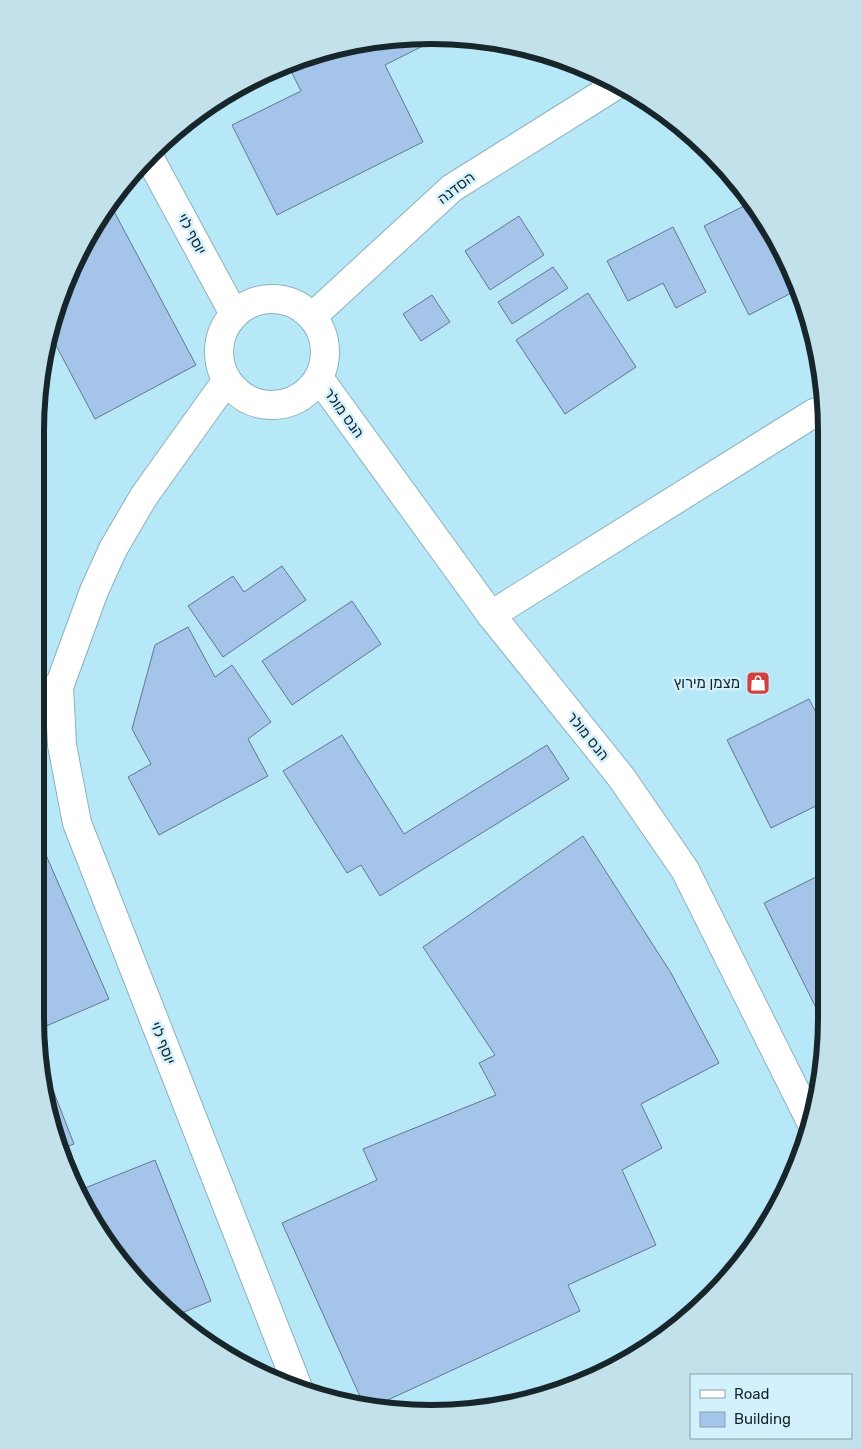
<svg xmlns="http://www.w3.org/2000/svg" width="862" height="1449" font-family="Rubik,'Noto Sans Hebrew',sans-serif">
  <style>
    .built { fill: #b7e8f8 }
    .building { fill: #a5c4e9; stroke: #62778f }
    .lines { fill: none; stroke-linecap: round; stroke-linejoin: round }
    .minor-casing { stroke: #8bb1be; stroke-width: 30 }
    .minor { stroke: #fff; stroke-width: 28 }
    .labels { text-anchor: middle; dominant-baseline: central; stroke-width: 5; stroke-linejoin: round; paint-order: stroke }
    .street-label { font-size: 15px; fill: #17262b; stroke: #d2f1fc }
    .poi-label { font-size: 15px; fill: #17262b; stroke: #d2f1fc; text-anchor: end }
    .rim { fill: none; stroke: #17262b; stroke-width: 6 }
  </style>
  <rect width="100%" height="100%" fill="#d2f1fc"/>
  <path class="built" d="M431 35 509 43 583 65 651 102 729 170 774 233 806 304 826 405V1044L806 1146 760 1238 672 1332 558 1393 431 1414 304 1393 190 1332 117 1259 56 1145 35 1018 36 405 56 303 102 211 151 151 211 102 280 65 354 43Z"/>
  <g class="building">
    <path d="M431 35 443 36 385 65 423 142 277 215 232 125 301 91 287 63 354 43Z"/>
    <path d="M109 202 196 365 95 419 50 334 56 303 102 211Z"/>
    <path d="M752 202 774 233 799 289 749 315 704 226Z"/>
    <path d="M519 216 544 255 490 290 465 251Z"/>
    <path d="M673 227 706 292 676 308 663 283 628 301 607 261Z"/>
    <path d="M553 267 568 288 512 324 498 302Z"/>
    <path d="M588 293 636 367 565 414 516 340Z"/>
    <path d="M432 295 450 322 421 341 403 314Z"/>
    <path d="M282 566 306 600 223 657 188 606 233 576 244 592Z"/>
    <path d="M352 601 381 644 292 705 262 661Z"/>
    <path d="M188 627 215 677 232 665 271 722 248 739 268 776 159 835 128 777 151 764 132 729 155 645Z"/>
    <path d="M809 699 826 732V801L771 828 727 740Z"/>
    <path d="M342 735 404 834 547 745 569 779 380 896 361 865 347 873 283 771Z"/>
    <path d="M35 830 109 999 37 1030 35 1018Z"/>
    <path d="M583 836 671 973 719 1063 641 1104 662 1148 622 1170 656 1245 568 1285 580 1311 377 1405 363 1403 282 1223 377 1180 363 1149 496 1095 479 1063 495 1055 423 947Z"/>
    <path d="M826 872V1028L764 903Z"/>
    <path d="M46 1072 74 1144 59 1150 56 1145Z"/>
    <path d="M155 1160 211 1301 174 1316 117 1259 80 1190Z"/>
  </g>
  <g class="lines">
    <g class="minor-casing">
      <g id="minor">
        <path d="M148 155 234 314"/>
        <circle cx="272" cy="352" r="53"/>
        <path d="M313 316 452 188 618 84"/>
        <path d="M319 378 491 615 621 777 685 870 811 1122"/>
        <path d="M227 380 144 496 113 549 94 591 59 687 62 745 77 823 299 1390"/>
        <path d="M491 615 814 413 826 409"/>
        <path d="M35 694 59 687"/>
      </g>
    </g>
    <use href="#minor" class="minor"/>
  </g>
  <defs>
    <g id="shop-square" transform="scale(1.25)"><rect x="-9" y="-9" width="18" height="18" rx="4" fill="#d0413f" stroke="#d2f1fc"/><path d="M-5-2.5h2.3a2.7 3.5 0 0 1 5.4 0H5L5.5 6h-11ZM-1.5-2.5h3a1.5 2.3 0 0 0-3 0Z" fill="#fff"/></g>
  </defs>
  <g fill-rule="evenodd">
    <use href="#shop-square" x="758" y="683"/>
  </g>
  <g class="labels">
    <g class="street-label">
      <text transform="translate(456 188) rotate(-37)">הסדנה</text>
      <text transform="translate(192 234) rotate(62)">יוסף לוי</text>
      <text transform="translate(344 413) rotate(54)">הנס מולר</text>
      <text transform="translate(588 736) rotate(51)">הנס מולר</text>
      <text transform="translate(163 1043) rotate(69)">יוסף לוי</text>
    </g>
    <g class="poi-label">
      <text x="740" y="683">מצמן מירוץ</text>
    </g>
  </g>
  <path d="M0 0H862V1449H0ZM431 44H431A387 387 0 0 1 818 431V1018A387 387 0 0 1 431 1405H431A387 387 0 0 1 44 1018V431A387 387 0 0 1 431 44Z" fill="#c3e1eb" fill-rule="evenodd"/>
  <path class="rim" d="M431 44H431A387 387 0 0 1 818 431V1018A387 387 0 0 1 431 1405H431A387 387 0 0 1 44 1018V431A387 387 0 0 1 431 44Z"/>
  <rect x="690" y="1374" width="162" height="65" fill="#d2f1fc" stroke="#87a0a8"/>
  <rect x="700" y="1390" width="25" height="8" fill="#ffffff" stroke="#87a0a8"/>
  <text x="734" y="1399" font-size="15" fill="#17262b">Road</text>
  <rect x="700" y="1412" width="25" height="15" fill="#a5c4e9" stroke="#87a0a8"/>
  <text x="734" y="1424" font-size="15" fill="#17262b">Building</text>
</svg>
